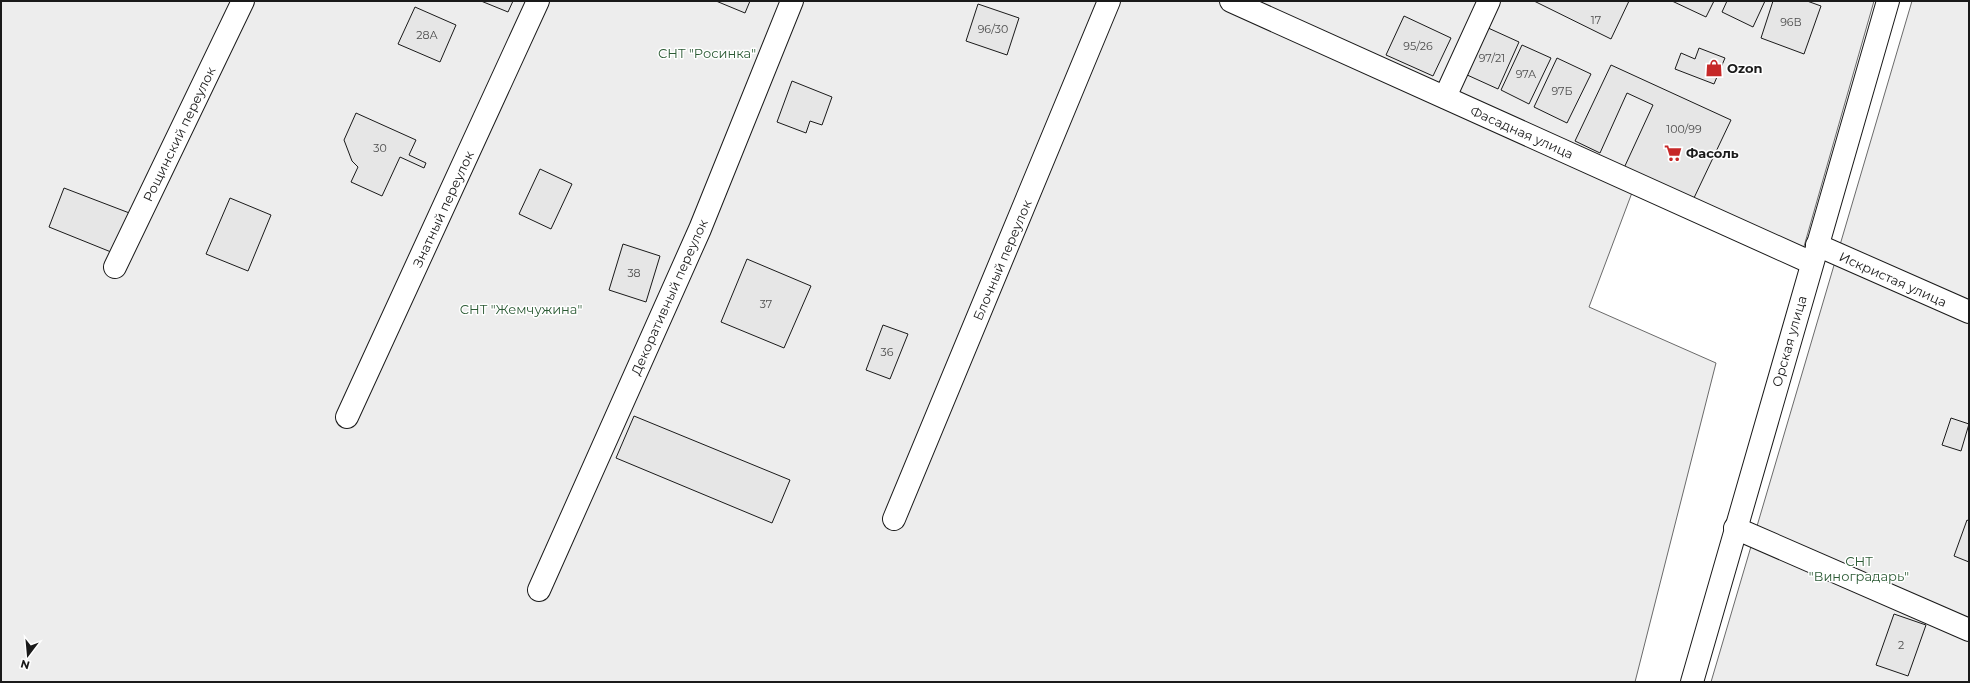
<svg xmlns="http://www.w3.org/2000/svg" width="1970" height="683" font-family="Montserrat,sans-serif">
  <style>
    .green { fill: #ededed; stroke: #6a6a6a }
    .building { fill: #e6e6e6; stroke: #1a1a1a }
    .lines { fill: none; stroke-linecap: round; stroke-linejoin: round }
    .minor-casing { stroke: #1a1a1a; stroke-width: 24 }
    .major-casing { stroke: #1a1a1a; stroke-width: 24 }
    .minor { stroke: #fff; stroke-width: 22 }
    .major { stroke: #fff; stroke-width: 22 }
    .labels { text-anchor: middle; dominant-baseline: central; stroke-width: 3; stroke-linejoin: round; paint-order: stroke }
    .number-label { font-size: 11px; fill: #4d4d4d }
    .park-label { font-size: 13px; fill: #2b5a34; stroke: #fff }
    .poi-label { font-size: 13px; font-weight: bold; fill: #1a1a1a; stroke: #fff; text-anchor: start }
    .street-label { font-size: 13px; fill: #1a1a1a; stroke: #fff }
  </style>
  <rect width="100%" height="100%" fill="#fff"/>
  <g class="green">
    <path d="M1 1H1874L1801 257 1636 182 1589 307 1716 363 1635 682H1Z"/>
    <path d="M1912 1H1969V682H1711Z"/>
  </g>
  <g class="building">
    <path d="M481 1H513L508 12Z"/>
    <path d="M716 1H750L745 13Z"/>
    <path d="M1534 1H1629L1611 39Z"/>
    <path d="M1672 1H1714L1706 17Z"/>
    <path d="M1727 1H1765L1753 27 1722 12Z"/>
    <path d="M1773 1H1807L1821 6 1804 54 1761 38Z"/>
    <path d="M978 4 1019 18 1007 55 966 41Z"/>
    <path d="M415 7 456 25 440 62 398 44Z"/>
    <path d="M1404 16 1451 38 1433 76 1386 55Z"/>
    <path d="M1486 27 1519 42 1498 89 1465 74Z"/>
    <path d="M1522 45 1551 58 1529 104 1501 90Z"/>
    <path d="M1699 48 1725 58 1714 84 1675 69 1681 53 1695 59Z"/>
    <path d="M1557 58 1591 74 1567 123 1534 107Z"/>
    <path d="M1611 65 1731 120 1693 200 1624 168 1653 105 1627 93 1600 153 1575 141Z"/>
    <path d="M792 81 832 97 822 125 810 121 806 133 777 122Z"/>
    <path d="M356 113 416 140 409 155 426 163 424 168 400 157 382 196 351 182 358 167 352 161 344 140Z"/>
    <path d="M540 169 572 184 551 229 519 214Z"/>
    <path d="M64 188 132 214 116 254 49 227Z"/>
    <path d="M230 198 271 215 248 271 206 254Z"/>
    <path d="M623 244 660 256 646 302 609 290Z"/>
    <path d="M747 259 811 286 784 348 721 322Z"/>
    <path d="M883 325 908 334 890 379 866 370Z"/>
    <path d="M634 416 790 480 772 523 616 458Z"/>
    <path d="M1951 418 1969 424 1961 451 1942 445Z"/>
    <path d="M1967 520 1969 521V562L1954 556Z"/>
    <path d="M1894 614 1926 625 1908 676 1876 665Z"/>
  </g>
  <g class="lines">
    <g class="minor-casing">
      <g id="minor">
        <path d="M1231 1 1812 263"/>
        <path d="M1445 97 1489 1"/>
        <path d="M1817 245 1969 312"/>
        <path d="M115 267 243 1"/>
        <path d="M347 417 538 1"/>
        <path d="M894 519 1109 1"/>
        <path d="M1735 528 1969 630"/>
        <path d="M539 590 700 229 792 1"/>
      </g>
    </g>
    <g class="major-casing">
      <path id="major" d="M1692 682 1888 1"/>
    </g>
    <use href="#minor" class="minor"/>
    <use href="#major" class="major"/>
  </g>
  <defs>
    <g id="shop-bare" transform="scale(1.38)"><path d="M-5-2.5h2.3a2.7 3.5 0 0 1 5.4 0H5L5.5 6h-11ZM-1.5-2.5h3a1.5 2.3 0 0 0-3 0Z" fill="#c62828" stroke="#fff" stroke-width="2.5" paint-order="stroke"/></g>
    <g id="supermarket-bare" transform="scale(1.38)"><path d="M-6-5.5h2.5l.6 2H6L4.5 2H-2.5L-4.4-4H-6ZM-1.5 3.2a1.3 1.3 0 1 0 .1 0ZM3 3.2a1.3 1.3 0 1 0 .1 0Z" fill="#c62828" stroke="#fff" stroke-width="2.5" paint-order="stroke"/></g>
  </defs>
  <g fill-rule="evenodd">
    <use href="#shop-bare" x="1714" y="68"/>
    <use href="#supermarket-bare" x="1673" y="153"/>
  </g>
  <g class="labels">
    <g class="number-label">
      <text x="1596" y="20">17</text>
      <text x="1791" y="22">96В</text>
      <text x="993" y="29">96/30</text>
      <text x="427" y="35">28А</text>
      <text x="1418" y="46">95/26</text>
      <text x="1492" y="58">97/21</text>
      <text x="1526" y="74">97А</text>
      <text x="1562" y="91">97Б</text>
      <text x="1684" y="129">100/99</text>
      <text x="380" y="148">30</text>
      <text x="634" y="273">38</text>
      <text x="766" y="304">37</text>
      <text x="887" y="352">36</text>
      <text x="1901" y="645">2</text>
    </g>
    <g class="park-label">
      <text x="707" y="53">СНТ "Росинка"</text>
      <text x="521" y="309">СНТ "Жемчужина"</text>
      <text x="1859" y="561">СНТ<tspan x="1859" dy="15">"Виноградарь"</tspan></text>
    </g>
    <g class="poi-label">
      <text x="1727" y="68">Ozon</text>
      <text x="1686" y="153">Фасоль</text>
    </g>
    <g class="street-label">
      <text transform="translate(1522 132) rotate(24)">Фасадная улица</text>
      <text transform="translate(179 134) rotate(-64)">Рощинский переулок</text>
      <text transform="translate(443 209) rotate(-65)">Знатный переулок</text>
      <text transform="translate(1002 260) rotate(-67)">Блочный переулок</text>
      <text transform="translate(1893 279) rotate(24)">Искристая улица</text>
      <text transform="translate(669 297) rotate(-66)">Декоративный переулок</text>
      <text transform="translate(1789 341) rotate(-74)">Орская улица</text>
    </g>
  </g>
  <rect width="1970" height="683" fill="none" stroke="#1a1a1a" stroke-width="4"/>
  <g transform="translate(28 655) rotate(196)" stroke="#ffffff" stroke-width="3" paint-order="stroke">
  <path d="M0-3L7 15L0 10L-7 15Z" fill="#1a1a1a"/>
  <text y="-6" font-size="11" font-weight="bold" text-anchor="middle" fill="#1a1a1a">N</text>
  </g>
</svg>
